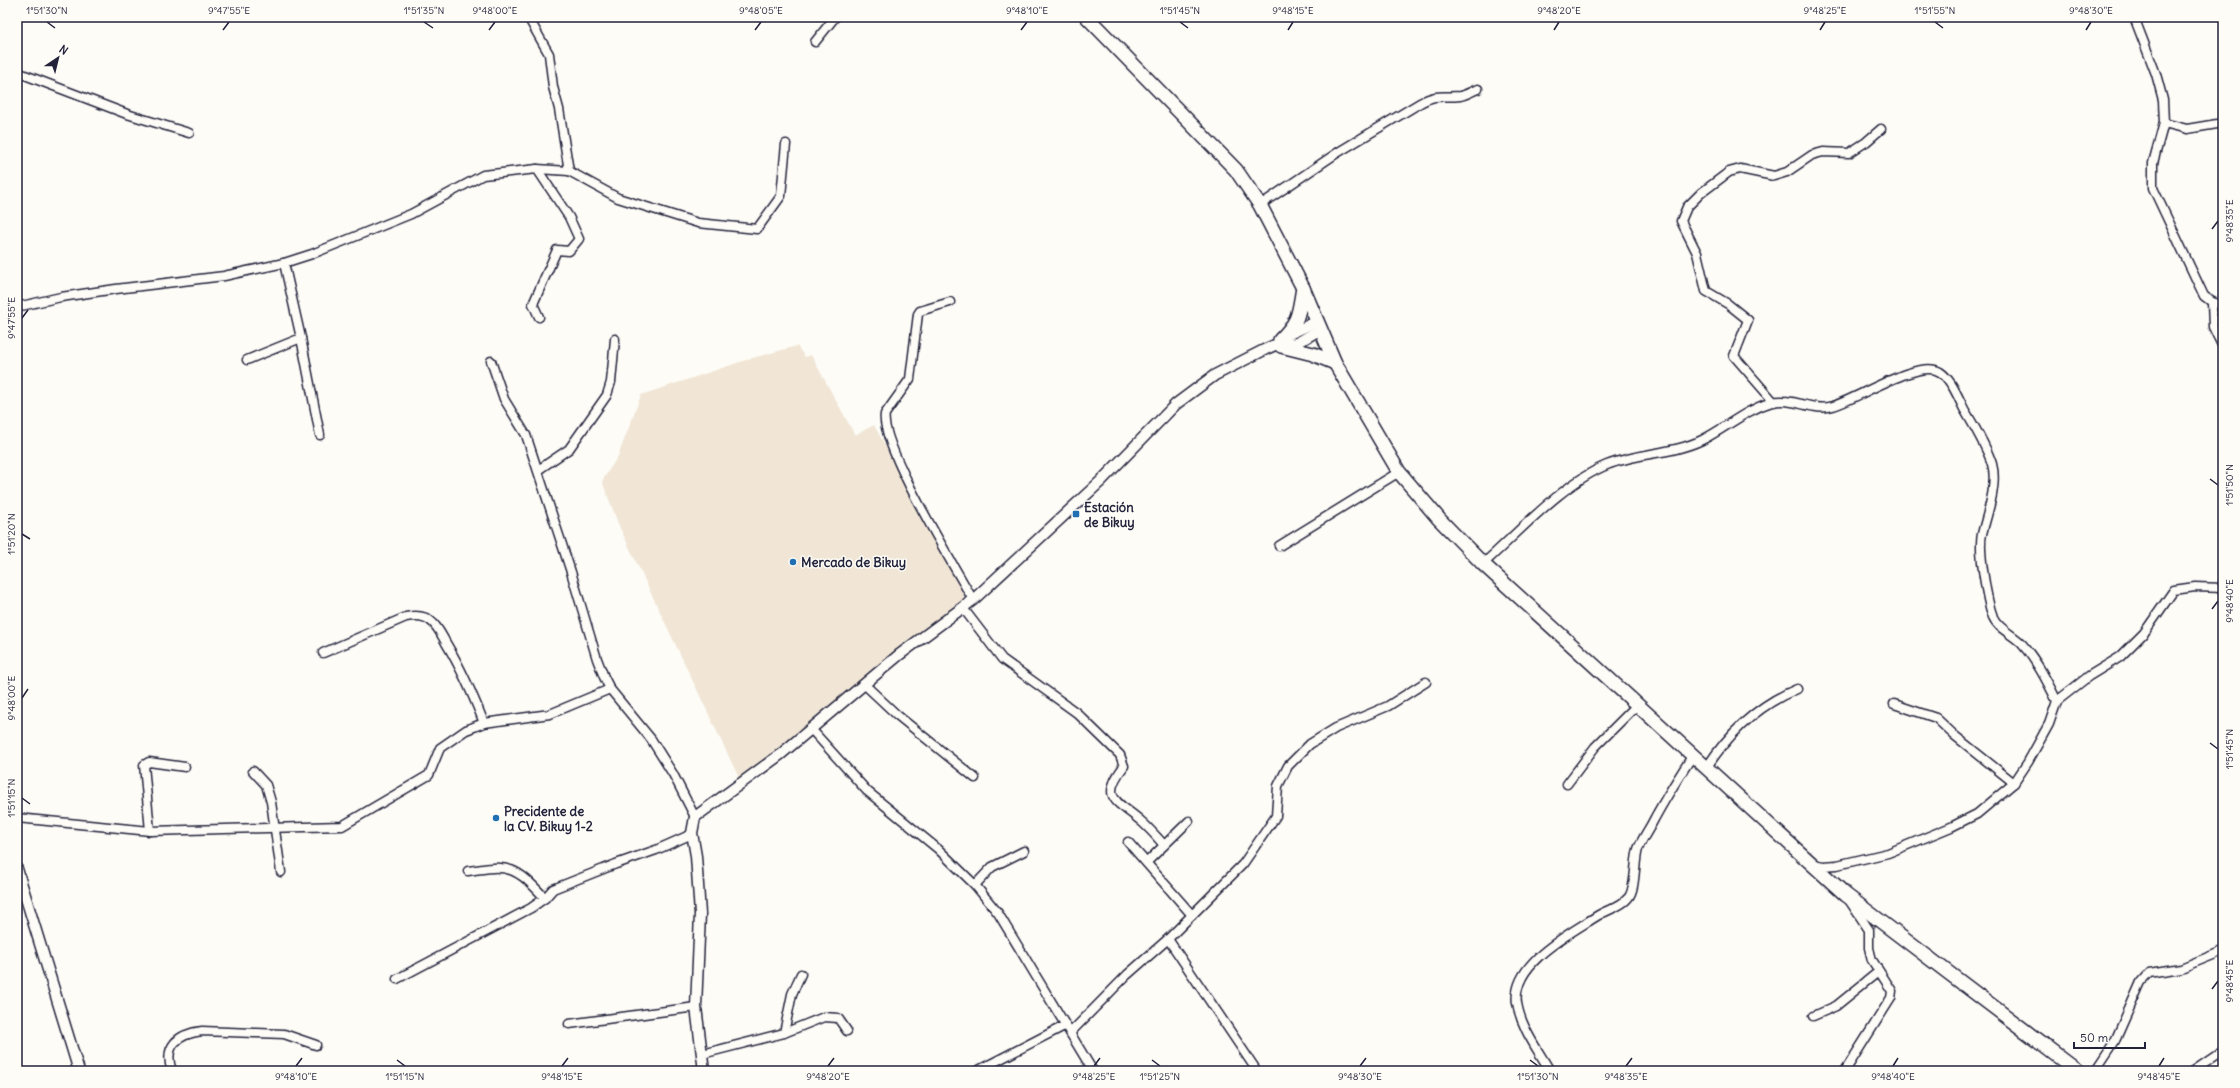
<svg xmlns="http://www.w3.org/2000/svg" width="2240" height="1088" font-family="Delius,sans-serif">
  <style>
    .built { fill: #f1e6d6 }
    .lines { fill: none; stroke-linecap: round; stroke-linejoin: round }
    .minor-casing { stroke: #22223b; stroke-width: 11 }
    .tertiary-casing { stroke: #22223b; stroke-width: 13 }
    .primary-casing { stroke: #22223b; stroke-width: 16 }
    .minor { stroke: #fdfcf7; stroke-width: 8 }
    .tertiary { stroke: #fdfcf7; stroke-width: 10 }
    .primary { stroke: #fdfcf7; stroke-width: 13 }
    .ticks { fill: none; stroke: #22223b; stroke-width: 1.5 }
    .poi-dot { fill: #1f6fb2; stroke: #fdfcf7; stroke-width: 1.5 }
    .labels { text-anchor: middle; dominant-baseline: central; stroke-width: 3; stroke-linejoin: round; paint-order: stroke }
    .poi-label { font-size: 13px; font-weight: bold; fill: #22223b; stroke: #fdfcf7; text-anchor: start }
    .neatline { fill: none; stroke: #22223b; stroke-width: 1.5 }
    .ticks-label { font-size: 10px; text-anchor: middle; fill: #22223b }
  </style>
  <rect width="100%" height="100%" fill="#fdfcf7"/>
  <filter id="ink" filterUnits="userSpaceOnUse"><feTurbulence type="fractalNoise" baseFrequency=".025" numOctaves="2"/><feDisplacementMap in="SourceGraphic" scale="8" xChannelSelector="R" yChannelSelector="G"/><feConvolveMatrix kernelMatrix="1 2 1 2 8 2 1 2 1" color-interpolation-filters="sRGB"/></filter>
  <g filter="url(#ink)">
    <path class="built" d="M797 346 805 357 811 355 855 435 874 425 970 599 739 778 619 526 602 481 618 456 641 395 749 359Z"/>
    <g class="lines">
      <g class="minor-casing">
        <g id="minor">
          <path d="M528 17 549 54 553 87 559 109 569 171"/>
          <path d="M2134 17 2156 74 2163 100 2164 123 2153 163V188L2204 296 2212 302 2223 305"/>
          <path d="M815 42 835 17"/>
          <path d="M17 72 127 114 189 133"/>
          <path d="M2164 123 2187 129 2223 123"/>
          <path d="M537 169 569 171 618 198 698 223 757 229 781 196 786 144"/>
          <path d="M1260 205 1337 153 1420 103C1438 93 1442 98 1460 96 1466 95 1472 91 1478 89"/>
          <path d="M284 263 301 338 320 435"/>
          <path d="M950 302 920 311 918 314 910 379 885 414C879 444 955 567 973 600"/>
          <path d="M2212 302 2213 327 2223 347"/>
          <path d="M17 307 61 297 116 289 224 276 284 263 312 254 411 214 483 175 537 169 569 217 579 239 569 251 557 250 533 304 539 317"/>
          <path d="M247 360 301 338"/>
          <path d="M491 361 504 399 526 435 571 572 597 659 604 677 610 689 651 739 673 774 695 817"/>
          <path d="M1774 402 1734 356 1748 320 1728 304 1706 291 1697 253 1681 221 1687 207 1701 193 1729 172 1740 169 1774 176 1787 172 1812 155 1823 152 1849 153 1866 142 1881 129"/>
          <path d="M538 470 569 449 607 395 611 382 615 339"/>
          <path d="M1279 546 1399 472"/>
          <path d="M1483 564C1519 532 1563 483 1607 465 1637 453 1673 454 1702 440 1726 428 1745 410 1772 402 1793 397 1813 412 1833 406 1857 399 1920 358 1940 372 1951 379 1958 397 1964 409 1974 426 1986 445 1992 464 1998 485 1987 514 1982 534 1978 550 1987 601 1993 617 1998 629 2014 635 2022 644 2037 661 2047 681 2057 701"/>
          <path d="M963 608 1002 659 1077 713 1120 755 1124 766C1098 800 1119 801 1142 822 1150 829 1157 837 1164 845"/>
          <path d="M323 653 406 617C416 615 425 615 432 622 438 627 442 636 446 643 461 668 473 695 484 723"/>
          <path d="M864 684 897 715 975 778"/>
          <path d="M1894 704 1936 718 1954 735 2014 783"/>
          <path d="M811 729 867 791 938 849 975 885 998 913 1093 1071"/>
          <path d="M1707 767C1729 733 1758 705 1797 689"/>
          <path d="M253 771 266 785 271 802 281 872"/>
          <path d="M1567 784 1595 747 1638 704"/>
          <path d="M17 818 150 831 342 826 429 775 440 748 466 730 484 723 550 714 610 689"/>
          <path d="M150 831 144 765 149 762 185 767"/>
          <path d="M1128 842 1192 915"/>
          <path d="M1147 862 1189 821"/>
          <path d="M1814 864 1823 866 1837 865 1888 853 1951 827 1977 814 2014 783 2028 762 2049 724 2057 701 2089 676 2120 657 2144 633 2174 590 2195 587 2223 588"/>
          <path d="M468 871C510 864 516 867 545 898"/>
          <path d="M975 885 992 867 1024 851"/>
          <path d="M1168 939 1257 1071"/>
          <path d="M397 979 531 908 545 898 553 889 616 864 656 850 692 834"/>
          <path d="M1813 1016 1836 1006 1878 972"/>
          <path d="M569 1024 696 1007"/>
          <path d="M1071 1032 1127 975 1168 939 1243 864 1276 816 1278 786 1288 766 1310 744 1336 728 1388 706 1426 682"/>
          <path d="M784 1033 792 994 801 974"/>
          <path d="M702 1054 784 1033 824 1017 838 1018 847 1031"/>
          <path d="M172 1071C163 1046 178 1034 202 1031L284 1034 316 1045"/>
          <path d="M977 1071 1066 1025"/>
          <path d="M1550 1071C1538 1050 1521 1028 1517 1003 1511 964 1569 934 1597 916 1606 910 1621 907 1628 898 1636 890 1634 862 1638 849 1641 841 1647 832 1651 825 1664 800 1678 778 1693 755"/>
          <path d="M1845 1071 1891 998 1892 991 1872 960 1869 948V930L1851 903"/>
          <path d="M2095 1071 2115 1041 2141 982 2149 973 2181 968 2223 951"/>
          <path d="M2192 1071 2217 1054 2223 1053"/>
        </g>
      </g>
      <g class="tertiary-casing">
        <g id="tertiary">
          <path d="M1287 335 1318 321"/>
          <path d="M17 869 79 1071"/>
          <path d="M704 1071 696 1007 700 914 696 856 692 833 695 817 781 754 899 655 973 600 1101 481 1176 404 1215 375 1266 349 1275 345 1297 343 1321 329"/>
        </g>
      </g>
      <g class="primary-casing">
        <g id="primary">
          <path d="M1087 17 1236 170 1260 205 1303 288 1335 363 1399 472 1439 519 1483 564 1846 895 2078 1071"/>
          <path d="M1280 340C1300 320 1298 315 1303 288"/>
          <path d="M1281 346 1313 354 1335 363"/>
        </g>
      </g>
      <use href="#minor" class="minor"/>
      <use href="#tertiary" class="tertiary"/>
      <use href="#primary" class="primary"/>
    </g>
  </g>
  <path class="ticks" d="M47 22 55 28M424 22 433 28M1180 22 1188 28M1935 22 1943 28M223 30 229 22M489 30 495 22M755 30 761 22M1021 30 1027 22M1288 30 1293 22M1554 30 1559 22M1820 30 1825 22M2086 30 2091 22M2212 229 2218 221M22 318 28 310M2210 479 2218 485M22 534 30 539M2212 609 2218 601M22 698 28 689M2210 743 2218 749M22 798 30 804M2212 989 2218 981M397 1060 405 1066M1152 1060 1160 1066M1530 1060 1538 1066M296 1066 302 1058M562 1066 568 1058M828 1066 834 1058M1094 1066 1100 1058M1360 1066 1366 1058M1626 1066 1632 1058M1893 1066 1898 1058M2159 1066 2164 1058"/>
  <g class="poi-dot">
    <rect x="1072" y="510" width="8" height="8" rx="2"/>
    <circle cx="793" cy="562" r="4"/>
    <circle cx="496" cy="818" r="4"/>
  </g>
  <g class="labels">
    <g class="poi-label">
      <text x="1084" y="507">Estación<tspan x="1084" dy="15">de Bikuy</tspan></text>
      <text x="801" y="562">Mercado de Bikuy</text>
      <text x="504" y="811">Precidente de<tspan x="504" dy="15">la CV. Bikuy 1-2</tspan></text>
    </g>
  </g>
  <rect width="2240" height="1088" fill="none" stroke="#fdfcf7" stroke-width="44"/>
  <g transform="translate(58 58) rotate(35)" stroke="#fdfcf7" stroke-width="3" paint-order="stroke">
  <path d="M0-3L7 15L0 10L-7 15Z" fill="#22223b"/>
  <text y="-6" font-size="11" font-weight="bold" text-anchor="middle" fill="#22223b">N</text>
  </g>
  <path d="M2074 1042v6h71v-6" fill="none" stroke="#22223b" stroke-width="2"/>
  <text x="2080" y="1042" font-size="12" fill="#22223b" stroke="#fdfcf7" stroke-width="3" paint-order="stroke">50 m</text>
  <rect x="22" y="22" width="2196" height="1044" class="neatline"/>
  <g class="ticks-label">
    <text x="47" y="14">1°51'30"N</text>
    <text x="229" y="14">9°47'55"E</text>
    <text x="424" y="14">1°51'35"N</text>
    <text x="495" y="14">9°48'00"E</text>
    <text x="761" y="14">9°48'05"E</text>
    <text x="1027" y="14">9°48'10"E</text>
    <text x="1180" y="14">1°51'45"N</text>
    <text x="1293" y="14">9°48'15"E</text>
    <text x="1559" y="14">9°48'20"E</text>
    <text x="1825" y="14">9°48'25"E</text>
    <text x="1935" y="14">1°51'55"N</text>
    <text x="2091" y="14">9°48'30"E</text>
    <text transform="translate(2229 221) rotate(-90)" y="4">9°48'35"E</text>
    <text transform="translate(11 318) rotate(-90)" y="4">9°47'55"E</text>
    <text transform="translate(2229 485) rotate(-90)" y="4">1°51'50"N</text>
    <text transform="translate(11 534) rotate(-90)" y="4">1°51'20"N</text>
    <text transform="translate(2229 601) rotate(-90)" y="4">9°48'40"E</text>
    <text transform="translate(11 698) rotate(-90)" y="4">9°48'00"E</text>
    <text transform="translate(2229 749) rotate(-90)" y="4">1°51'45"N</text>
    <text transform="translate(11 798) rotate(-90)" y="4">1°51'15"N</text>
    <text transform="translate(2229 981) rotate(-90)" y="4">9°48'45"E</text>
    <text x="296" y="1080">9°48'10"E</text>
    <text x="405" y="1080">1°51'15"N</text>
    <text x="562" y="1080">9°48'15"E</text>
    <text x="828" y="1080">9°48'20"E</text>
    <text x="1094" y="1080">9°48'25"E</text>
    <text x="1160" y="1080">1°51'25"N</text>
    <text x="1360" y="1080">9°48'30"E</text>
    <text x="1538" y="1080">1°51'30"N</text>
    <text x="1626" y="1080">9°48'35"E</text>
    <text x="1893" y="1080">9°48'40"E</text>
    <text x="2159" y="1080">9°48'45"E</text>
  </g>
</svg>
